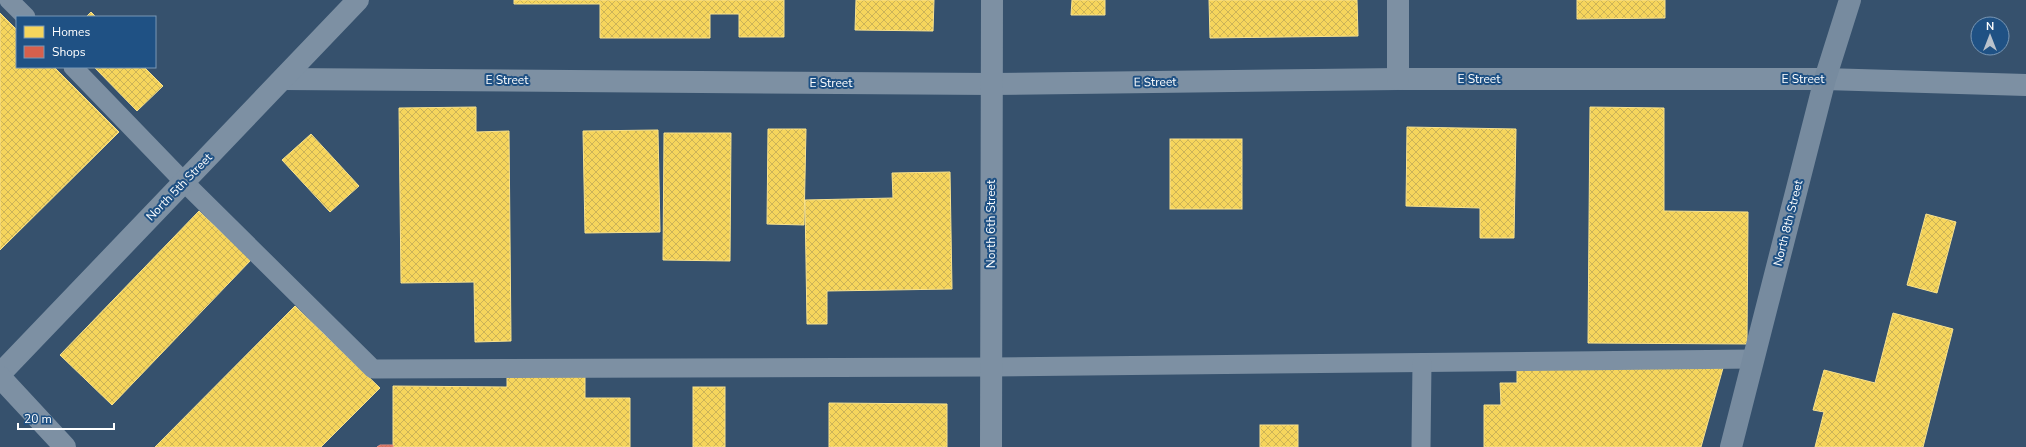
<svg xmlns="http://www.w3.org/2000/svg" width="2026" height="447" font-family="'Nunito Sans',sans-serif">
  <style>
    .homes { fill: url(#homes-cross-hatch); stroke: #f9e28d }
    .shops { fill: url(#shops-cross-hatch); stroke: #e29082 }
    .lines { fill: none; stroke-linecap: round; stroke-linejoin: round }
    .service { stroke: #7d90a3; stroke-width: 19 }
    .minor { stroke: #7d90a3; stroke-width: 22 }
    .tertiary { stroke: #7d90a3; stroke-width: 22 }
    .secondary { stroke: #778b9f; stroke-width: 22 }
    .labels { text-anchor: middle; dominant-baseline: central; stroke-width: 4; stroke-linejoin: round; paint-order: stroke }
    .street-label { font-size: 12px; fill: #fff; stroke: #1f5184 }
  </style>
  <defs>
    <pattern id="homes-cross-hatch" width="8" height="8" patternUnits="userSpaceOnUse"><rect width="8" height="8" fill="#f6d55c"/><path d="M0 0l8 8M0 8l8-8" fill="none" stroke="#ccb358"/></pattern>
    <pattern id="shops-cross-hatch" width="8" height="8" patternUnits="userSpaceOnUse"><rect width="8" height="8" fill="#d6604d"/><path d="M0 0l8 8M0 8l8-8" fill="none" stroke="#a6594d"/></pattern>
  </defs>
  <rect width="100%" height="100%" fill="#36516d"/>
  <g class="homes">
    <path d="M514 0H784V37H739V14H710V38H600V4H514Z"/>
    <path d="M856 0H934L933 31 855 30Z"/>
    <path d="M1072 0H1105V15H1071Z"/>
    <path d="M1209 0H1357L1358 36 1210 38Z"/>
    <path d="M1577 0H1665V18L1577 19Z"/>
    <path d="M91 12 96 17H86Z"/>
    <path d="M0 13 17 30V67H54L119 132 0 250Z"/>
    <path d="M94 67H144L163 86 137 111Z"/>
    <path d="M476 107V132L509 131 511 341 475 342 474 282 401 283 399 108Z"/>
    <path d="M1590 107 1664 108V211L1748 212 1747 344 1588 343Z"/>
    <path d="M1407 127 1516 129 1514 238H1480V208L1406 206Z"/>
    <path d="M768 129H806L804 225 767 224Z"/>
    <path d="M658 130 660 232 585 233 583 131Z"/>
    <path d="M664 133H731L730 261 663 260Z"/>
    <path d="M311 134 359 186 330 212 282 160Z"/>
    <rect x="1170" y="139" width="72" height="70"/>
    <path d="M950 172 952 289 827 291V324H807L805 200 893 198 892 173Z"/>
    <path d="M199 211 251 260 112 405 60 355Z"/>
    <path d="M1926 214 1956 222 1937 293 1907 285Z"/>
    <path d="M295 306 380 388 321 447H155Z"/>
    <path d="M1893 313 1953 329 1923 447H1815L1824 412 1813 410 1824 370 1875 383Z"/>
    <path d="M1517 367 1723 368 1701 447H1484V405H1501L1500 383H1517Z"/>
    <path d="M507 375H585V398H630V447H393V386L507 387Z"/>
    <rect x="693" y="387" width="32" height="60"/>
    <path d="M829 403 947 404V447H829Z"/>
    <rect x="1260" y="425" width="38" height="22"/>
  </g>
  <path class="shops" d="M380 445H393V447H377Z"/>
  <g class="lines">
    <g class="service">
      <path d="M9 0 26 17"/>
      <path d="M73 67 184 182 373 369 991 367 1753 359"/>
      <path d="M1421 447 1422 363"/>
    </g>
    <g class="minor">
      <path d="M283 79 992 84 1398 79H1825L2026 85"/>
      <path d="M1398 79V0"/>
      <path d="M0 374 358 0"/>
      <path d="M991 447 992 0"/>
    </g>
    <path class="tertiary" d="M0 377 65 447"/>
    <path class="secondary" d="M1731 447 1825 79 1850 0"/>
  </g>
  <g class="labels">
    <g class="street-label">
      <text x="1479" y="79">E Street</text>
      <text x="1803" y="79">E Street</text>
      <text x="507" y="80">E Street</text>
      <text transform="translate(1155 82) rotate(-1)">E Street</text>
      <text x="831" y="83">E Street</text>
      <text transform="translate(179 187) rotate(-46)">North 5th Street</text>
      <text transform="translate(1788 223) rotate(-76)">North 8th Street</text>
      <text transform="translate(991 224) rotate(-90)">North 6th Street</text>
    </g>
  </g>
  <rect x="16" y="16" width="140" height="52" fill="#1f5184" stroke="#7997b5"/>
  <rect x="24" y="26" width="20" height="12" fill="#f6d55c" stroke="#7997b5"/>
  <text x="52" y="36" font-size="12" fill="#ffffff">Homes</text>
  <rect x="24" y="46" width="20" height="12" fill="#d6604d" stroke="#7997b5"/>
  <text x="52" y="56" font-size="12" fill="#ffffff">Shops</text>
  <g transform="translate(1990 36)"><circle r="19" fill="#1f5184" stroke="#7997b5"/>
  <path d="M0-3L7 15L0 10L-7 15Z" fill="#b9c2cc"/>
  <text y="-6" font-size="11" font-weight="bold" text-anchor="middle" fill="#ffffff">N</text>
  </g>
  <path d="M18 423v6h96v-6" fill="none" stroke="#ffffff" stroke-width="2"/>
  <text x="24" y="423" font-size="12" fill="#ffffff" stroke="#1f5184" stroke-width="3" paint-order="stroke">20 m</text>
</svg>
